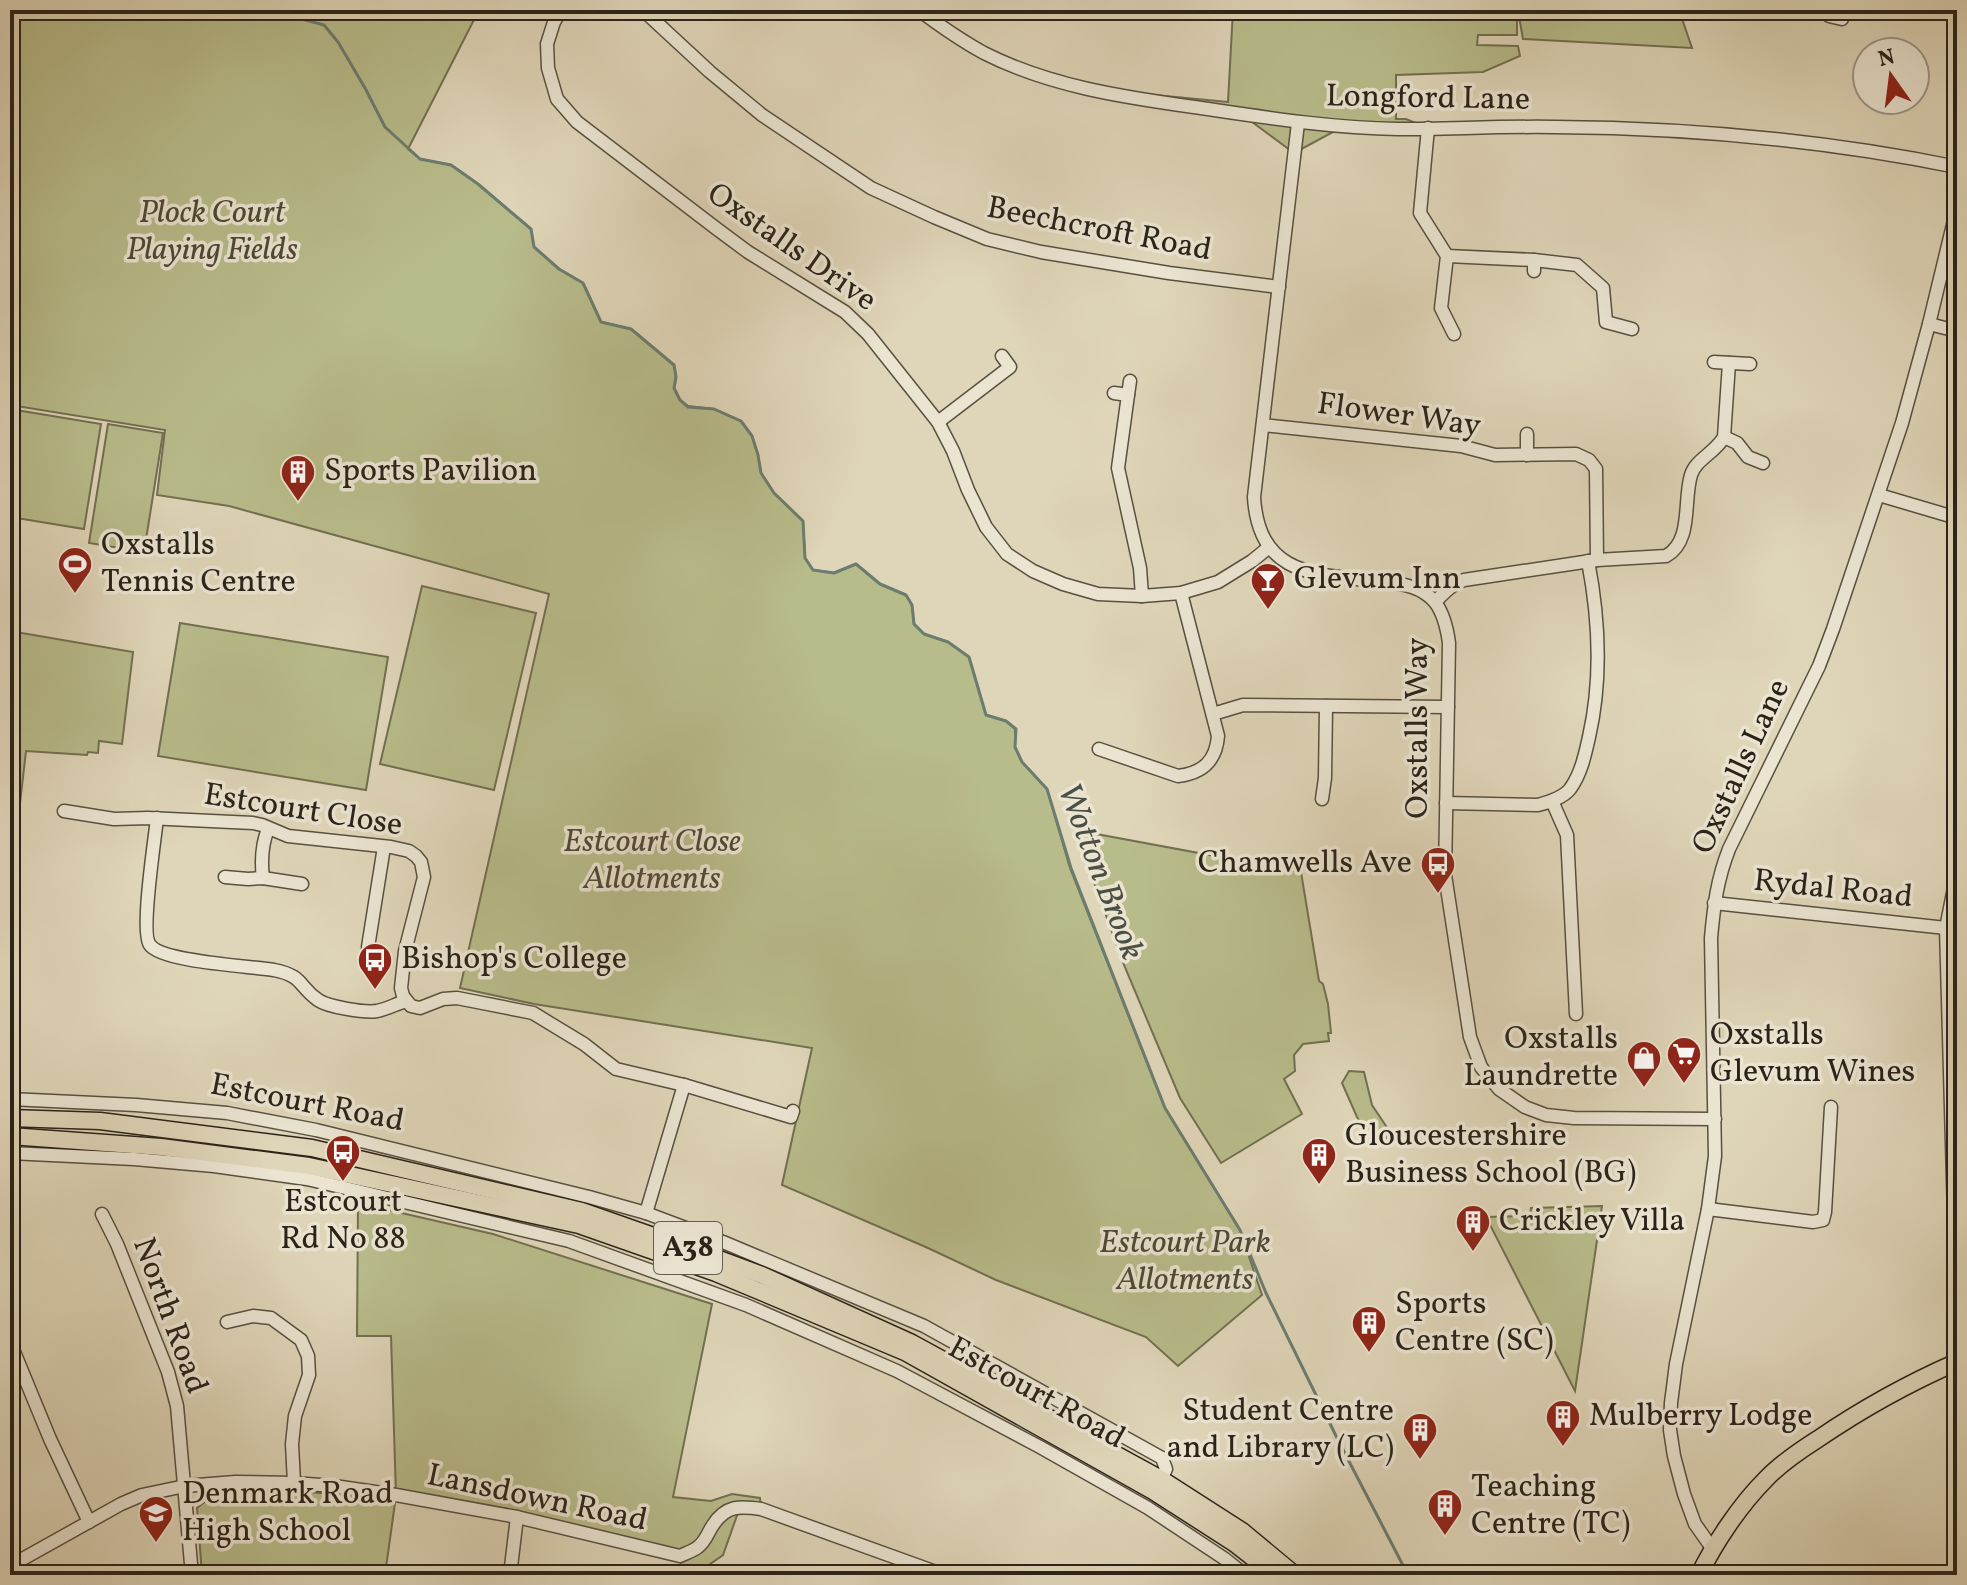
<svg xmlns="http://www.w3.org/2000/svg" width="1967" height="1585" font-family="Vollkorn,serif">
  <style>
    .green { fill: #b8bb8a; stroke: #726f52; stroke-width: 2 }
    .lines { fill: none; stroke-linecap: round; stroke-linejoin: round }
    .stream { stroke: #6b7d70; stroke-width: 3 }
    .minor-casing { stroke: #585041; stroke-width: 15 }
    .major-casing { stroke: #2b2319; stroke-width: 19 }
    .minor { stroke: #eae4d1; stroke-width: 12 }
    .major { stroke: #dfd5b8; stroke-width: 16 }
    .labels { text-anchor: middle; dominant-baseline: central; stroke-width: 7; stroke-linejoin: round; paint-order: stroke }
    .shield { fill: #eae4d1; stroke: #645d50; stroke-width: 2 }
    .shield-label { font-size: 30px; font-weight: bold; fill: #2b2319 }
    .street-label { font-size: 32px; fill: #2b2319; stroke: #eae4d1 }
    .park-label { font-size: 32px; font-style: italic; fill: #4e4935; stroke: #eae4d1 }
    .poi-label { font-size: 32px; fill: #2b2319; stroke: #eae4d1; text-anchor: start }
    .water-label { font-size: 34px; font-style: italic; fill: #4b5044; stroke: #eae4d1 }
  </style>
  <rect width="100%" height="100%" fill="#dfd5b8"/>
  <filter id="stains"><feTurbulence type="fractalNoise" baseFrequency=".0025" numOctaves="4"/><feColorMatrix values="0 0 0 0 .2 0 0 0 0 .09 0 0 0 0 .02 0 0 0 .5 -.17"/></filter>
  <radialGradient id="worn" r=".72"><stop offset=".6" stop-color="#630" stop-opacity="0"/><stop offset="1" stop-color="#630" stop-opacity=".3"/></radialGradient>
  <g class="green">
    <path d="M10 10H479L408 149 420 159 451 165 478 184 531 229 534 247 559 269 583 283 601 322 631 329 674 365 676 377 674 388 680 400 688 406 714 409 741 421 752 436 758 455 761 473 774 493 803 521 805 558 813 570 834 573 856 564 880 584 906 595 912 605 914 624 924 634 948 642 969 657 986 715 1006 721 1015 729V747L1022 762 1047 789 1070 868 1165 1108 1240 1230 1262 1295 1178 1366 1146 1337 996 1280 928 1248 782 1185 812 1048 534 1004 460 988 549 594 229 506 157 495 165 430 10 405Z"/>
    <path d="M1233 10H1479L1478 15H1517V35H1478L1477 45 1518 46 1520 56 1483 72 1396 75V119H1406L1428 128 1344 126 1294 153 1244 116 1082 88 1228 102Z"/>
    <path d="M1504 10H1679L1692 48 1523 39 1518 11Z"/>
    <path d="M10 409 101 424 84 529 10 517Z"/>
    <path d="M108 424 163 433 144 552 89 543Z"/>
    <path d="M422 586 536 613 494 790 380 764Z"/>
    <path d="M180 623 388 657 366 790 158 756Z"/>
    <path d="M10 631 133 652 122 744 99 741 98 753 88 752 87 755 26 751 18 821 13 934H10Z"/>
    <path d="M1075 830 1301 872 1319 981 1323 984 1328 1004 1331 1033H1328L1329 1041 1303 1044 1294 1055 1295 1071 1284 1079 1302 1114 1221 1163 1180 1098 1124 965Z"/>
    <path d="M1349 1071 1364 1072 1372 1105 1388 1129 1387 1142 1372 1140 1357 1117 1342 1083Z"/>
    <path d="M358 1203 493 1234 712 1304 673 1497 711 1501 732 1494 760 1498 761 1509 740 1507 723 1555 700 1571 681 1568 680 1556 396 1495 391 1336H357Z"/>
    <path d="M1602 1206 1575 1391 1486 1217 1530 1216 1531 1208Z"/>
    <path d="M293 1491 334 1494 395 1503 385 1575H202L197 1508 216 1493Z"/>
  </g>
  <g class="lines">
    <path class="stream" d="M268 10 324 25 338 42 365 88 385 127 420 159 451 165 478 184 531 229 534 247 559 269 583 283 601 322 631 329 674 365 676 377 674 388 680 400 688 407 714 409 741 421 752 436 758 455 761 473 774 493 803 521 805 558 813 570 834 573 856 564 880 584 906 595 912 605 914 624 924 634 948 642 969 657 986 715 1006 721 1016 729 1015 747 1022 762 1047 789 1071 868 1165 1108 1240 1230 1266 1293 1339 1442 1408 1575"/>
    <g class="minor-casing">
      <g id="minor">
        <path d="M561 10 554 22 547 44 548 68 557 99 577 122 717 229 748 252 845 312 868 334 938 422 953 451 968 490 986 527 1007 554 1033 571 1063 584 1098 594 1142 596 1181 593 1218 582 1252 561 1268 548"/>
        <path d="M643 10 710 72 762 115 871 188 934 217 987 239 1041 252 1169 273 1279 287"/>
        <path d="M919 10C939 25 962 41 984 53 1049 86 1122 97 1194 107 1262 117 1329 128 1398 129 1450 129 1503 126 1555 127 1690 128 1825 140 1957 167"/>
        <path d="M1829 16 1842 19 1844 10"/>
        <path d="M1298 123 1254 497C1259 580 1321 574 1385 582 1404 584 1422 587 1435 602 1444 614 1447 628 1449 643L1445 875 1470 1037 1481 1067 1499 1089 1525 1107 1546 1115 1574 1118 1715 1119"/>
        <path d="M1428 128 1420 213 1447 256 1441 308 1454 334"/>
        <path d="M1447 256 1534 260V271"/>
        <path d="M1534 260 1577 265 1603 288 1606 322 1632 329"/>
        <path d="M1929 324 1957 331"/>
        <path d="M1714 362 1750 364"/>
        <path d="M1114 393 1128 395 1130 381"/>
        <path d="M1128 395 1118 468 1140 568 1142 596"/>
        <path d="M938 422 1010 367 1002 356"/>
        <path d="M1263 425 1461 446 1495 455 1576 454 1589 460 1596 469 1597 560"/>
        <path d="M1527 434V455"/>
        <path d="M1724 437 1737 443 1748 457 1763 463"/>
        <path d="M1879 495 1957 518"/>
        <path d="M1435 602C1444 593 1452 584 1464 580L1597 560 1666 556C1693 541 1683 501 1691 475 1696 459 1715 453 1724 437L1729 363"/>
        <path d="M1213 714 1243 705 1448 707"/>
        <path d="M1099 749 1178 776C1203 773 1216 761 1218 736L1181 593"/>
        <path d="M1322 799 1325 778 1326 706"/>
        <path d="M1552 801 1567 835 1576 1014"/>
        <path d="M1446 803 1538 805C1549 802 1563 798 1570 789 1581 774 1585 755 1589 737 1602 680 1599 618 1588 561"/>
        <path d="M64 811 114 819 148 818 253 823 262 825 288 836 391 847 409 851 416 856 421 862 424 877 405 951 401 988 403 996 411 1006 420 1008 443 999 457 998 533 1013 584 1044 616 1069 684 1085 791 1117 793 1111"/>
        <path d="M157 818C155 839 140 933 150 945 162 962 250 966 274 970 304 976 298 986 318 1000 328 1007 365 1013 377 1011 387 1009 396 1004 406 1001"/>
        <path d="M1957 873 1946 928 1954 1216 1957 1227"/>
        <path d="M225 877 248 879 263 878 302 884"/>
        <path d="M263 878C261 862 262 844 268 829"/>
        <path d="M1714 903 1946 928"/>
        <path d="M368 947 384 847"/>
        <path d="M10 1099 136 1105 227 1113 316 1130 589 1197 646 1213 723 1242 924 1326 1162 1458 1166 1469 1161 1479"/>
        <path d="M10 1153 134 1159 214 1166 307 1179 569 1241 746 1305 897 1371 1040 1447 1148 1508 1225 1559 1245 1575"/>
        <path d="M1708 1209 1813 1222 1823 1220 1825 1212 1831 1107"/>
        <path d="M646 1213 684 1085"/>
        <path d="M102 1214 117 1244 168 1372 177 1406 192 1575"/>
        <path d="M227 1322 253 1316 271 1318 301 1340 308 1356 309 1375 295 1416 292 1444 294 1483"/>
        <path d="M10 1342 50 1439 89 1522"/>
        <path d="M1712 1548 1695 1524 1684 1494 1674 1456 1670 1430 1671 1403 1676 1364 1708 1209 1715 1156 1711 938C1714 905 1717 880 1729 849L1819 666 1833 629 1902 423 1929 324 1957 208"/>
        <path d="M10 1566 121 1504 142 1495 185 1486 235 1482 294 1483 334 1486 396 1495 517 1517 680 1556C686 1553 693 1551 698 1547 706 1541 708 1532 713 1525 726 1505 740 1506 761 1509L944 1575"/>
        <path d="M510 1575 517 1517"/>
      </g>
    </g>
    <g class="major-casing">
      <g id="major">
        <path d="M10 1118 100 1121 312 1148 582 1211 719 1259 762 1275 912 1343 1161 1479 1242 1531 1295 1575"/>
        <path d="M10 1136 161 1147 309 1166 579 1225 716 1273 905 1352 1153 1491 1234 1543 1275 1575"/>
        <path d="M1699 1575C1714 1544 1740 1505 1765 1480 1780 1464 1799 1451 1818 1439 1862 1409 1909 1383 1957 1362"/>
      </g>
    </g>
    <use href="#minor" class="minor"/>
    <use href="#major" class="major"/>
  </g>
  <defs>
    <g id="building-pin" transform="scale(1.8)"><path d="M0 17L-7.5 6A9.5 9.5 0 1 1 7.5 6Z" fill="#8f2418" stroke="#eae4d1"/><path d="M-4-6H4V6H1V3H-1V6H-4ZM-2.5-4.3h1.7v1.8h-1.7ZM.8-4.3h1.7v1.8H.8ZM-2.5-1h1.7V.8h-1.7ZM.8-1h1.7V.8H.8Z" fill="#fff"/></g>
    <g id="stadium-pin" transform="scale(1.8)"><path d="M0 17L-7.5 6A9.5 9.5 0 1 1 7.5 6Z" fill="#8f2418" stroke="#eae4d1"/><path d="M0-5a6.5 5 0 1 0 0 10a6.5 5 0 1 0 0-10ZM-3.5-1.8h7v3.6h-7Z" fill="#fff"/></g>
    <g id="bar-pin" transform="scale(1.8)"><path d="M0 17L-7.5 6A9.5 9.5 0 1 1 7.5 6Z" fill="#8f2418" stroke="#eae4d1"/><path d="M-6-5H6L.8 .8V4.5H3.5V6h-7V4.5H-.8V.8Z" fill="#fff"/></g>
    <g id="bus-pin" transform="scale(1.8)"><path d="M0 17L-7.5 6A9.5 9.5 0 1 1 7.5 6Z" fill="#8f2418" stroke="#eae4d1"/><path d="M-5-6H5V4H4V6H2V4H-2V6H-4V4H-5ZM-3.5-4V0h7V-4ZM-3.5 1.2v1.5H-2V1.2ZM2 1.2v1.5H3.5V1.2Z" fill="#fff"/></g>
    <g id="supermarket-pin" transform="scale(1.8)"><path d="M0 17L-7.5 6A9.5 9.5 0 1 1 7.5 6Z" fill="#8f2418" stroke="#eae4d1"/><path d="M-6-5.5h2.5l.6 2H6L4.5 2H-2.5L-4.4-4H-6ZM-1.5 3.2a1.3 1.3 0 1 0 .1 0ZM3 3.2a1.3 1.3 0 1 0 .1 0Z" fill="#fff"/></g>
    <g id="shop-pin" transform="scale(1.8)"><path d="M0 17L-7.5 6A9.5 9.5 0 1 1 7.5 6Z" fill="#8f2418" stroke="#eae4d1"/><path d="M-5-2.5h2.3a2.7 3.5 0 0 1 5.4 0H5L5.5 6h-11ZM-1.5-2.5h3a1.5 2.3 0 0 0-3 0Z" fill="#fff"/></g>
    <g id="school-pin" transform="scale(1.8)"><path d="M0 17L-7.5 6A9.5 9.5 0 1 1 7.5 6Z" fill="#8f2418" stroke="#eae4d1"/><path d="M0-5L7-2L0 1L-7-2ZM-4 1L0 2.5L4 1V4Q0 6-4 4Z" fill="#fff"/></g>
  </defs>
  <g fill-rule="evenodd">
    <use href="#building-pin" x="298" y="472"/>
    <use href="#stadium-pin" x="75" y="564"/>
    <use href="#bar-pin" x="1268" y="580"/>
    <use href="#bus-pin" x="1438" y="864"/>
    <use href="#bus-pin" x="375" y="960"/>
    <use href="#supermarket-pin" x="1684" y="1054"/>
    <use href="#shop-pin" x="1644" y="1058"/>
    <use href="#bus-pin" x="343" y="1152"/>
    <use href="#building-pin" x="1319" y="1155"/>
    <use href="#building-pin" x="1473" y="1222"/>
    <use href="#building-pin" x="1369" y="1323"/>
    <use href="#building-pin" x="1563" y="1417"/>
    <use href="#building-pin" x="1420" y="1430"/>
    <use href="#building-pin" x="1445" y="1506"/>
    <use href="#school-pin" x="156" y="1513"/>
  </g>
  <g class="labels">
    <rect class="shield" x="654" y="1222" width="68" height="52" rx="6"/>
    <g class="shield-label">
      <text x="688" y="1248">A38</text>
    </g>
    <g class="street-label">
      <text transform="translate(1428 99) rotate(1)">Longford Lane</text>
      <text transform="translate(1099 230) rotate(11)">Beechcroft Road</text>
      <text transform="translate(791 248) rotate(35)">Oxstalls Drive</text>
      <text transform="translate(1399 416) rotate(8)">Flower Way</text>
      <text transform="translate(1419 728) rotate(-90)">Oxstalls Way</text>
      <text transform="translate(1742 767) rotate(-65)">Oxstalls Lane</text>
      <text transform="translate(303 811) rotate(9)">Estcourt Close</text>
      <text transform="translate(1833 890) rotate(6)">Rydal Road</text>
      <text transform="translate(307 1104) rotate(11)">Estcourt Road</text>
      <text transform="translate(169 1316) rotate(70)">North Road</text>
      <text transform="translate(1036 1394) rotate(29)">Estcourt Road</text>
      <text transform="translate(537 1499) rotate(12)">Lansdown Road</text>
    </g>
    <g class="park-label">
      <text x="212" y="214">Plock Court<tspan x="212" dy="37">Playing Fields</tspan></text>
      <text x="652" y="843">Estcourt Close<tspan x="652" dy="37">Allotments</tspan></text>
      <text x="1185" y="1244">Estcourt Park<tspan x="1185" dy="37">Allotments</tspan></text>
    </g>
    <g class="poi-label">
      <text x="324" y="472">Sports Pavilion</text>
      <text x="101" y="546">Oxstalls<tspan x="101" dy="37">Tennis Centre</tspan></text>
      <text x="1294" y="580">Glevum Inn</text>
      <text x="1412" y="864" text-anchor="end">Chamwells Ave</text>
      <text x="401" y="960">Bishop's College</text>
      <text x="1710" y="1036">Oxstalls<tspan x="1710" dy="37">Glevum Wines</tspan></text>
      <text x="1618" y="1040" text-anchor="end">Oxstalls<tspan x="1618" dy="37">Laundrette</tspan></text>
      <text x="1345" y="1137">Gloucestershire<tspan x="1345" dy="37">Business School (BG)</tspan></text>
      <text x="343" y="1203" text-anchor="middle">Estcourt<tspan x="343" dy="37">Rd No 88</tspan></text>
      <text x="1499" y="1222">Crickley Villa</text>
      <text x="1395" y="1305">Sports<tspan x="1395" dy="37">Centre (SC)</tspan></text>
      <text x="1394" y="1412" text-anchor="end">Student Centre<tspan x="1394" dy="37">and Library (LC)</tspan></text>
      <text x="1589" y="1417">Mulberry Lodge</text>
      <text x="1471" y="1488">Teaching<tspan x="1471" dy="37">Centre (TC)</tspan></text>
      <text x="182" y="1495">Denmark Road<tspan x="182" dy="37">High School</tspan></text>
    </g>
    <g class="water-label">
      <text transform="translate(1099 872) rotate(69)">Wotton Brook</text>
    </g>
  </g>
  <rect width="1967" height="1585" fill="none" stroke="#dfd5b8" stroke-width="40"/>
  <rect x="12" y="12" width="1943" height="1561" fill="none" stroke="#2b2319" stroke-width="4"/>
  <rect x="20" y="20" width="1927" height="1545" fill="none" stroke="#2b2319" stroke-width="2"/>
  <g transform="translate(1891 76) rotate(346)"><circle r="38" fill="#eae4d1" stroke="#9e9787" stroke-width="2"/>
  <path d="M0-6L14 30L0 20L-14 30Z" fill="#8f2418"/>
  <text y="-12" font-size="22" font-weight="bold" text-anchor="middle" fill="#2b2319">N</text>
  </g>
  <rect width="100%" height="100%" filter="url(#stains)"/>
  <rect width="100%" height="100%" fill="url(#worn)"/>
</svg>
